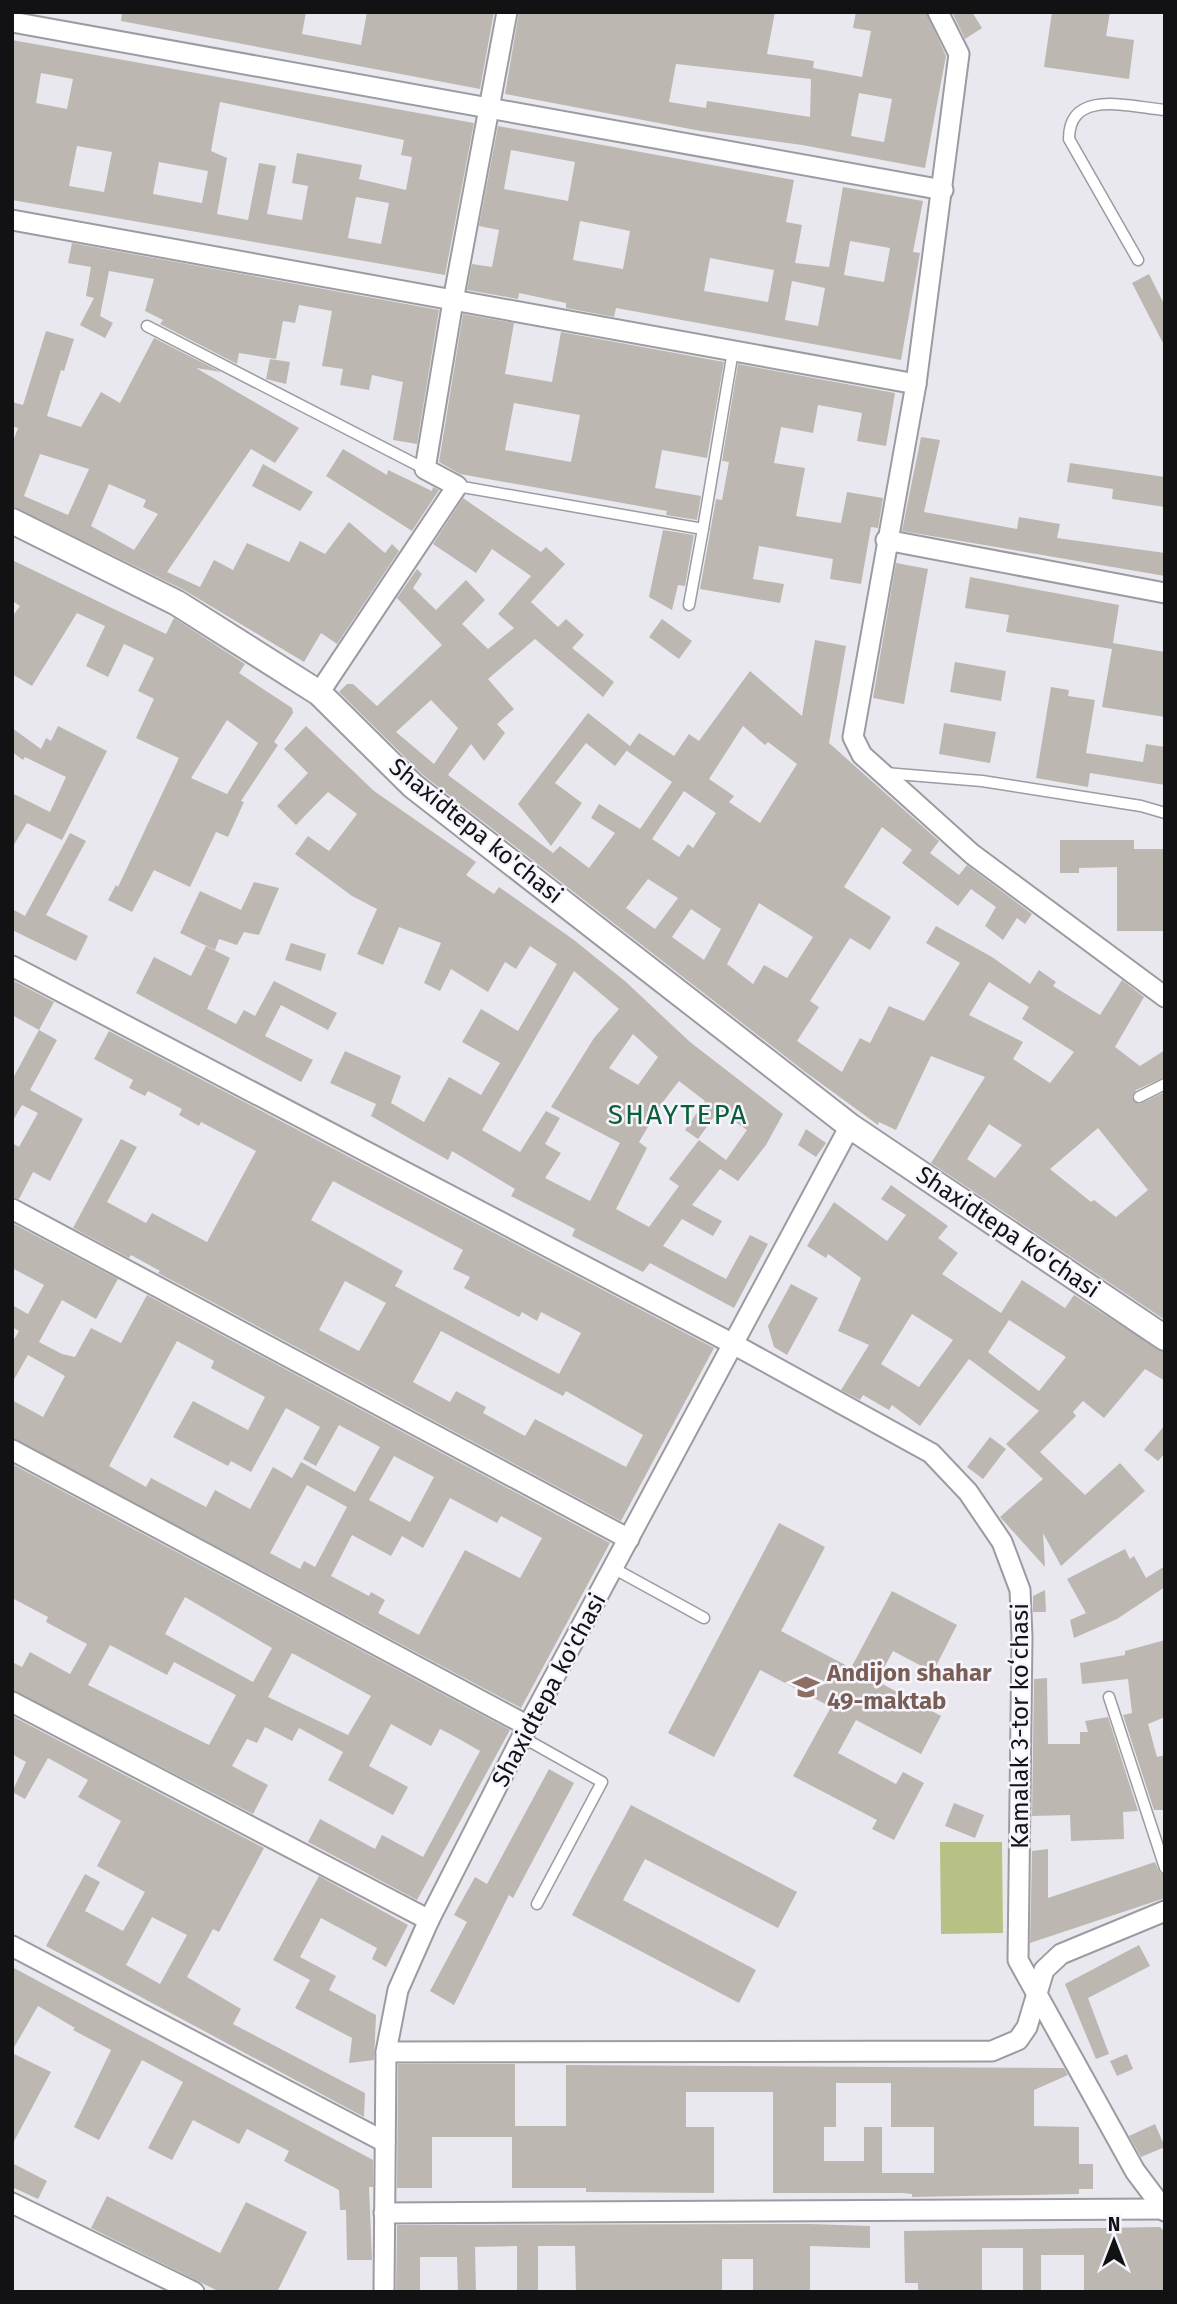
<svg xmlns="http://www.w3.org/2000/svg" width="1177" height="2304" font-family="'Fira Sans',sans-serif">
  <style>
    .green { fill: #b7c085 }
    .building { fill: #bdb7b2; fill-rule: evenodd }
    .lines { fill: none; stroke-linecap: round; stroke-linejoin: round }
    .service-casing { stroke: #9c9ba2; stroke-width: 13 }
    .minor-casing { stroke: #9c9ba2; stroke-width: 23 }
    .tertiary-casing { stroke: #9c9ba2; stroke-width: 28 }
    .service { stroke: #fff; stroke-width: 10 }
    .minor { stroke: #fff; stroke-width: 19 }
    .tertiary { stroke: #fff; stroke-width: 24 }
    .labels { text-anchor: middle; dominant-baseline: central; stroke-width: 5; stroke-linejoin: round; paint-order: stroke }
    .street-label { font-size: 24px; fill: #121214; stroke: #f6f5fd }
    .education-label { font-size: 24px; font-weight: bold; fill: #785e54; stroke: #f6f5fd; text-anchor: start }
    .quarter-label { font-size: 28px; letter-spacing: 2px; fill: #0b6038; stroke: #f6f5fd }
  </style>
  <rect width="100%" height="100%" fill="#e9e8ef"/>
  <path class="green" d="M940 1842H1002L1003 1933 941 1934Z"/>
  <g class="building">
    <path d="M122 12H306L302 34 361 45 367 12H494L480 89 121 21Z"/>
    <path d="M519 12H775L767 54 814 61 813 68 862 77 871 31 853 28 856 12H926L946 56 925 168 802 145 701 131 505 94ZM676 64 811 79 810 117 707 101 706 108 669 102ZM859 93 892 99 884 142 851 136Z"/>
    <path d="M952 12H972L982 28 965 39Z"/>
    <path d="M1052 12H1110L1106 36 1134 40 1129 79 1044 67Z"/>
    <path d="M12 40 474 123 445 275 12 200ZM41 73 73 79 67 109 36 103ZM220 102 404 140 401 155 412 157 406 190 359 179 362 165 297 153 292 183 308 186 302 220 267 214 276 166 259 163 248 220 217 214 227 158 211 151ZM77 146 112 152 104 192 69 186ZM159 162 208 171 202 203 153 194ZM356 197 389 203 381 244 348 238Z"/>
    <path d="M498 126 794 180 786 222 802 225 795 263 829 267 843 187 923 201 913 252 920 253 901 360 616 308 614 317 566 308V303L519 293 518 299 467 290 472 264 492 267 499 230 479 226ZM511 150 575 162 568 201 504 189ZM580 221 630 231 623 269 573 260ZM850 241 890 248 884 282 844 275ZM710 258 774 270 768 302 704 291ZM792 281 825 288 818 326 785 320Z"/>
    <path d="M72 243 439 310 417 444 393 440 403 382 372 375 369 390 340 385 343 369 322 366 332 311 299 305 295 323 283 321 276 359 239 353 237 364 160 324 163 320 145 311 154 279 109 271 100 316 113 323 105 338 80 325 94 298 86 296 91 267 68 263Z"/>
    <path d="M1149 274 1165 306V347L1132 283Z"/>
    <path d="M463 314 514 323 505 374 552 382 561 332 724 362 707 458 662 450 655 488 701 496 697 520 666 515 667 511 460 474 439 462ZM514 403 580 415 571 462 505 450Z"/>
    <path d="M46 331 74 339 64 371 61 370 47 416 81 427 101 392 120 403 154 338 221 372 196 368 299 428 275 463 251 449 167 572 200 587 214 560 233 570 247 543 289 562 300 541 325 554 349 522 385 553 392 544 399 551 337 644 321 633 304 662 184 590 12 506V444L18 428 12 426V402L23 405ZM40 454 89 469 68 515 24 496ZM109 484 146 500 143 507 158 514 134 550 91 526Z"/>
    <path d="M270 359 290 362 286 384 266 379Z"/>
    <path d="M738 364 895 393 886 446 857 441 862 413 818 405 813 433 781 427 774 463 805 468 796 516 841 523 847 492 883 498 878 528 871 527 861 584 830 579 833 559 759 546 753 579 784 584 780 603 700 589 716 499 722 500 729 462 722 461Z"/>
    <path d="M921 437 940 440 924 512 1017 529 1019 517 1060 524 1057 538 1165 553V576L902 531Z"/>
    <path d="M343 449 387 475 388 470 432 491 433 487 439 490 412 531 326 476Z"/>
    <path d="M1070 463 1165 477V507L1112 499 1113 489 1067 482Z"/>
    <path d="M263 464 313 492 300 511 252 486Z"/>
    <path d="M463 498 541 552 546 547 565 564 531 602 558 627 566 619 584 635 572 648 614 682 603 697 535 639 488 679 514 709 497 724 505 733 484 761 471 744 448 775 553 853 560 846 589 868 615 833 591 818 599 804 640 829 672 782 627 751 628 749 615 766 586 743 555 783 582 803 551 846 518 804 588 713 630 746 639 733 674 756 689 734 699 741 750 671 802 716 815 640 846 646 829 743 939 841 930 853 959 875 967 865 1032 914 1025 924 1017 918 1003 940 985 926 996 907 971 889 958 906 902 863 912 850 882 827 844 887 891 917 870 950 850 938 810 1001 819 1007 797 1041 842 1072 860 1038 870 1043 889 1006 924 1021 960 963 926 943 936 926 992 957 1030 984 1039 970 1056 982 1053 986 1100 1015 1122 980 1144 997 1115 1047 1140 1066 1165 1050V1077L1136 1090 1132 1097 1139 1104 1165 1092V1320L931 1163 985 1077 931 1056 896 1130 879 1122 878 1125 804 1071 423 775 339 692 347 684H353L377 706 442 645 397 598 417 569 422 574 413 588 436 610 466 580 485 600 462 624 488 649 514 628 498 614 531 576 492 549 476 573 433 544ZM431 700 458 728 434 764 396 732ZM743 726 765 745 768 742 797 764 760 823 729 802 734 796 709 779ZM684 791 716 813 693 848 688 844 679 857 652 839ZM648 879 678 898 655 929 626 908ZM759 903 813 937 787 978 764 965 753 984 727 964ZM691 909 721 929 704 960 672 937ZM989 982 1029 1007 1022 1019 1074 1052 1050 1083 1013 1059 1023 1042 969 1015ZM989 1124 1022 1145 995 1178 967 1159ZM1098 1128 1148 1190 1116 1217 1094 1200 1091 1202 1050 1169Z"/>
    <path d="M663 530 694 535 685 586 678 585 672 610 649 597Z"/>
    <path d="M12 560 166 634 174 618 245 664 239 673 292 708 293 713 274 742 278 745 241 801 244 802 228 837 216 832 190 887 154 870 132 912 108 900 116 885 118 887 179 758 136 738 154 699 138 691 154 658 124 644 108 677 86 666 105 626 77 613 32 686 12 674V617L20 606 12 601ZM227 720 258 743 227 794 191 778Z"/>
    <path d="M896 563 928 569 904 704 873 698Z"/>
    <path d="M970 577 1119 605 1113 643 1165 652V717L1102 707 1112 649 1006 632 1009 615 965 608Z"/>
    <path d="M662 619 692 641 679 659 649 637Z"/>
    <path d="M955 662 1006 671 1001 701 950 692Z"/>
    <path d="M1051 687 1069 690 1068 696 1095 700 1086 753 1143 762 1146 744 1165 747V785L1090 773 1088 787 1036 778Z"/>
    <path d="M944 723 996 732 990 763 939 754Z"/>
    <path d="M58 726 107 751 62 840 27 823 12 848V793L50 812 66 777 25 757 23 760 12 752V728L41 749 46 738 51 741Z"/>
    <path d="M306 726 374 791 476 862 466 875 494 894 499 887 574 940 626 982 690 1042 783 1114 766 1145 738 1181 720 1169 692 1205 722 1221 713 1236 682 1219 663 1246 726 1279 750 1235 768 1244 734 1308 650 1263 643 1272 572 1236 575 1229 511 1196 515 1189 452 1151 448 1160 414 1141 371 1116 376 1104 330 1083 345 1051 401 1076 391 1103 424 1122 449 1077 481 1095 500 1063 462 1042 481 1009 518 1031 557 964 530 946 516 969 505 962 488 992 451 969 440 991 424 983 441 943 399 927 383 965 357 954 377 909 352 896 295 854 308 836 329 851 357 814 328 792 296 825 277 806 308 773 284 749ZM574 971 619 1009 594 1038 551 1107 620 1143 590 1201 545 1178 561 1153 545 1144 560 1118 546 1111 520 1152 482 1130ZM633 1034 658 1057 638 1085 609 1068ZM679 1081 705 1101 685 1130 698 1139 719 1110 747 1130 726 1160 699 1140 669 1179 679 1186 649 1227 616 1209 647 1148 639 1142 662 1103Z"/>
    <path d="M70 833 86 841 46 915 88 936 76 961 12 930V909L25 916Z"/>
    <path d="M1060 840H1134V849H1165L1164 931H1117V867L1079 868V873H1060Z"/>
    <path d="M254 882 279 888 259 935 244 932 237 945 219 939 215 950 180 933 200 891 241 910Z"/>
    <path d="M291 943 326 954 321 971 285 960Z"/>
    <path d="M206 946 230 958 207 1009 236 1024 244 1010 255 1016 274 981 337 1013 328 1030 281 1005 265 1036 313 1060 301 1082 136 993 154 957 191 976Z"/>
    <path d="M12 980 54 1002 39 1030 12 1015Z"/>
    <path d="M39 1030 57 1040 30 1090 83 1119 50 1181 33 1172 19 1199 12 1197V1143L19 1147 38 1113 22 1105 12 1122V1080Z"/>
    <path d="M109 1031 714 1348 621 1521 158 1273 160 1271 131 1255 129 1258 73 1228 121 1139 137 1147 107 1202 146 1223 152 1213 207 1242 256 1151 201 1122 199 1126 179 1115 182 1109 148 1091 145 1096 129 1088 133 1080 94 1059ZM333 1181 463 1250 453 1269 470 1277 464 1288 519 1317 522 1312 537 1321 541 1312 581 1333 559 1374 395 1286 403 1271 311 1220ZM345 1281 386 1303 359 1351 319 1330ZM441 1331 563 1396 566 1391 643 1435 626 1467 535 1419 525 1436 483 1413 486 1407 456 1391 450 1402 413 1382Z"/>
    <path d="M806 1129 826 1143 816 1157 798 1145Z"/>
    <path d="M891 1185 948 1226 938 1238 958 1253 942 1274 1001 1313 1022 1280 1065 1308 1074 1295 1165 1353V1381L1145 1369 1104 1418 1083 1401 1073 1412 1076 1416 1040 1452 1085 1495 1120 1463 1145 1491 1061 1566 1043 1533 1045 1567 1000 1517 1043 1479 1006 1444 1039 1411 969 1359 920 1426 892 1405 889 1410 863 1395 860 1400 841 1390 869 1345 838 1331 861 1278 828 1254 826 1258 807 1246 834 1202 887 1241 906 1215 881 1199ZM912 1314 953 1340 919 1387 881 1364ZM1009 1320 1066 1357 1039 1391 988 1352Z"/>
    <path d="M12 1223 118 1279 96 1319 62 1300 39 1342 62 1354 75 1357 91 1328 121 1343 147 1295 610 1543 521 1708 12 1438V1400L43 1417 65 1376 28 1355 12 1383V1343L19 1331 12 1327V1305L28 1314 44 1285 12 1268ZM177 1341 214 1361 211 1368 265 1397 248 1430 193 1401 173 1437 228 1466 231 1461 251 1472 286 1408 320 1427 303 1459 316 1466 339 1425 380 1447 355 1492 301 1462 292 1478 273 1467 250 1509 215 1490 206 1507 151 1478 146 1487 109 1466ZM394 1456 434 1477 410 1522 369 1500ZM307 1485 347 1507 315 1567 304 1561 300 1569 270 1553ZM450 1498 497 1523 501 1516 542 1538 520 1578 465 1550 419 1635 378 1613 385 1600 371 1592 369 1596 331 1576 352 1535 391 1556 402 1536 423 1548Z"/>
    <path d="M791 1284 818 1298 787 1355 774 1347 768 1326Z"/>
    <path d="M1165 1425V1453L1158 1461 1144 1450Z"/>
    <path d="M990 1437 1006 1449 983 1479 967 1467Z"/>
    <path d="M12 1464 510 1730 417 1900 308 1842 320 1819 375 1849 382 1835 423 1857 480 1751 452 1735 440 1729 431 1746 391 1724 369 1766 408 1787 393 1815 328 1780 343 1752 299 1728 292 1741 265 1727 257 1743 247 1739 232 1766 268 1785 253 1814 12 1690V1662L22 1667 30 1652 70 1674 87 1644 46 1622 48 1617 12 1598ZM185 1597 272 1648 253 1682 165 1634ZM110 1645 167 1675 174 1662 236 1695 209 1745 88 1685ZM292 1653 371 1696 348 1735 268 1697Z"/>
    <path d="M779 1523 825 1547 781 1631 851 1668 892 1591 957 1625 933 1672 893 1651 877 1681 941 1716 921 1754 856 1720 838 1753 896 1784 903 1772 924 1783 894 1840 872 1829 877 1820 793 1776 831 1707 760 1670 714 1757 668 1733Z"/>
    <path d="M1125 1549 1130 1559 1134 1556 1146 1578 1165 1566V1587L1117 1619 1074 1638 1070 1620 1086 1613 1067 1579Z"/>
    <path d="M1045 1590 1046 1612H1033V1596Z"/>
    <path d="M1165 1640V1717L1148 1724 1157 1757 1165 1755V1810H1154L1123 1715 1132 1713 1128 1679 1082 1684 1080 1663 1125 1655V1651Z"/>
    <path d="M1047 1678 1048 1744H1080V1732H1088L1085 1721 1108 1717 1138 1811 1123 1812 1124 1839 1071 1841 1070 1815 1032 1816 1034 1679Z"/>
    <path d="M12 1716 264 1848 219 1932 213 1929 187 1977 241 2009 233 2024 365 2093 364 2117 46 1946 85 1874 100 1882 85 1911 123 1931 145 1892 97 1866 121 1821 78 1797 88 1780 48 1758 25 1799 12 1792 26 1762 12 1754ZM152 1917 187 1935 160 1984 126 1965Z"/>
    <path d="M549 1769 574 1783 513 1898 509 1895 454 2005 430 1991 467 1922 454 1915 475 1877 487 1884Z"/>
    <path d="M954 1803 984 1815 975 1838 945 1826Z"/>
    <path d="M631 1805 797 1892 778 1928 645 1859 623 1900 756 1970 739 2003 572 1915Z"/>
    <path d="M1048 1849V1898L1155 1862 1160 1873 1165 1875V1898L1030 1943 1032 1851Z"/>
    <path d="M319 1876 408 1925 386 1967 372 1959 377 1948 321 1918 300 1957 336 1976 329 1990 376 2015 374 2060 349 2063 352 2038 295 2008 310 1980 273 1960Z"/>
    <path d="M1139 1945 1150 1966 1088 1998 1109 2054 1096 2059 1065 1984Z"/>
    <path d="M12 1967 373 2160V2187H369L372 2260H347L346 2210H340L339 2190 284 2161 289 2151 247 2129 239 2144 193 2120 172 2160 148 2148 183 2082 142 2060 99 2140 74 2127 111 2050 73 2030 75 2028 38 2006 12 2051Z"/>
    <path d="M12 2053 51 2072 12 2145Z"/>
    <path d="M1127 2054 1133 2069 1117 2076 1110 2061Z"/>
    <path d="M398 2064H515V2126H566V2065L1064 2068 1068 2075 1034 2090V2126L1079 2127V2164H1093V2189H1079V2194L912 2197V2194L902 2193H773V2092H686V2127H714V2193L586 2192V2188H512V2137H432V2188H397ZM836 2083H891V2127H934V2173H882V2127H864V2161H824V2127H836Z"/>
    <path d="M1155 2124 1165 2147 1141 2157 1129 2136Z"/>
    <path d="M12 2163 47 2181 38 2199 12 2187Z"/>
    <path d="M107 2196 220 2253 246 2202 307 2232 277 2292H220L91 2228Z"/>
    <path d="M810 2224 870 2226V2248L810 2246V2292H753V2259H722V2292H576L575 2246H538V2292H517V2246L475 2247 476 2292H458L457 2257H420V2292H396L397 2225Z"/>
    <path d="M1160 2227 1165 2232V2292H1084V2255H1041V2292H1023V2248H982V2292H918V2283H905L904 2231Z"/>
  </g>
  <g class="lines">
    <g class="service-casing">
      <g id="service">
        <path d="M1138 260 1069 139C1069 88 1130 107 1165 110"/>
        <path d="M147 326 425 469"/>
        <path d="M457 486 703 529 733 351"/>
        <path d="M689 605 703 529"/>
        <path d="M885 773 982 781 1141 806 1165 813"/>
        <path d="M1139 1097 1165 1084"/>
        <path d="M613 1568 704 1618"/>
        <path d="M1109 1697 1165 1868"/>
        <path d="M522 1737 602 1782 537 1904"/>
      </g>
    </g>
    <g class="minor-casing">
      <g id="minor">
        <path d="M12 22 943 190"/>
        <path d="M12 220 916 384 853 737 862 755 972 854 1165 997"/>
        <path d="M916 384 959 54 938 12"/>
        <path d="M886 540 1165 593"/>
        <path d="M319 693 457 486 425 469 453 301 507 12"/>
        <path d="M12 966 735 1345 931 1453 968 1492 1002 1542 1020 1590 1022 1637 1018 1960 1135 2171 1165 2211"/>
        <path d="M12 1209 629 1539"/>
        <path d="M12 1450 528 1726"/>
        <path d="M12 1702 429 1920"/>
        <path d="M12 1946 385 2142"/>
        <path d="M386 2052 992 2051 1018 2040 1027 2027 1044 1970 1061 1954 1165 1911"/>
        <path d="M12 2203 194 2292"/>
        <path d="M384 2213 1164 2209"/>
        <path d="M384 2292 386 2052 398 1990 429 1920 522 1737 850 1126"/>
      </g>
    </g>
    <g class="tertiary-casing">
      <path id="tertiary" d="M12 521 177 603 319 693 413 786 850 1126 1165 1338"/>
    </g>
    <use href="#service" class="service"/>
    <use href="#minor" class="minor"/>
    <use href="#tertiary" class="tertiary"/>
  </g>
  <defs>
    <g id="school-bare" transform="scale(2.1)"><path d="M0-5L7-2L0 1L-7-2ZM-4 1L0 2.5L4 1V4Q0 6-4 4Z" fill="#8d6e63" stroke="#f6f5fd" stroke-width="2.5" paint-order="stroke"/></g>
  </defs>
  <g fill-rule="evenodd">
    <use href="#school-bare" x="806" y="1687"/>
  </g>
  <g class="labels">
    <g class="street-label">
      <text transform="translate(476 831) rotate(39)">Shaxidtepa ko'chasi</text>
      <text transform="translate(1008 1232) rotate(34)">Shaxidtepa ko'chasi</text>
      <text transform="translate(549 1690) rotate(-62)">Shaxidtepa ko'chasi</text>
      <text transform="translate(1020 1726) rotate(-90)">Kamalak 3-tor koʻchasi</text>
    </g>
    <g class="education-label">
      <text x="827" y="1673">Andijon shahar<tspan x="827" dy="28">49-maktab</tspan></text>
    </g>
    <g class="quarter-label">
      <text x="678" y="1114">SHAYTEPA</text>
    </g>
  </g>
  <rect width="1177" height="2304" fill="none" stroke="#121214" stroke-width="28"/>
  <g transform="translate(1114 2241)" stroke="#f6f5fd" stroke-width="5" paint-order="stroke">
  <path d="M0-5L12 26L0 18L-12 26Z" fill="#121214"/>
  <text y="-10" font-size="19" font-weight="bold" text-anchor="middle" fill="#121214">N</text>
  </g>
</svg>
